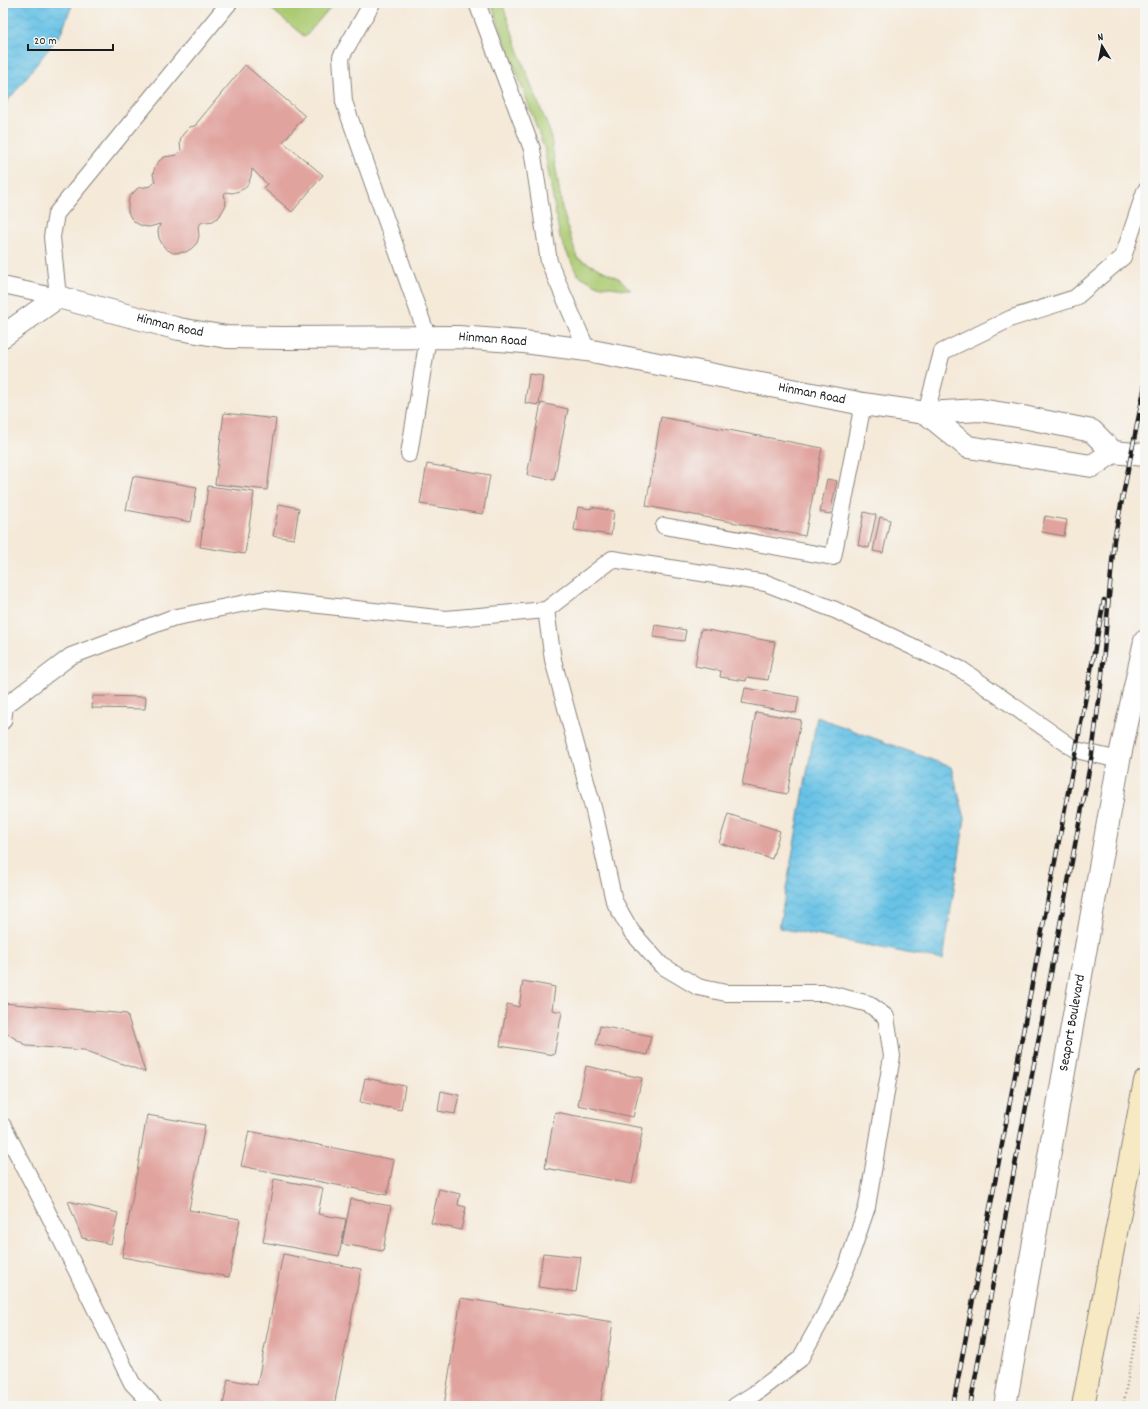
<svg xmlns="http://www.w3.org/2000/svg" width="1148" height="1409" font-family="Dekko,sans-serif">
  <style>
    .grass { fill: #abca71; stroke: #647346 }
    .water { fill: url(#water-waves); stroke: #426f81 }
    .building { fill: #e1a39e }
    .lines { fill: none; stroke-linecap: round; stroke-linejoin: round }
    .service-casing { stroke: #88827a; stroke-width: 18 }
    .minor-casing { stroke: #88827a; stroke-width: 24 }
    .secondary-casing { stroke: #88827a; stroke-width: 24 }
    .path { stroke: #88827a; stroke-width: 2.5; stroke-dasharray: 1 3; stroke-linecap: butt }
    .service { stroke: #fff; stroke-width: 16 }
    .minor { stroke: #fff; stroke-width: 22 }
    .secondary { stroke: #f6e9c3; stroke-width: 22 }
    .rail-casing { stroke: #1c1c1c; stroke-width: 4.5 }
    .rail { stroke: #f6f6f2; stroke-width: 3; stroke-dasharray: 9; stroke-linecap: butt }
    .labels { text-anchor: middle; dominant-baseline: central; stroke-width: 3; stroke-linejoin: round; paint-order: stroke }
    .street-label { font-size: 14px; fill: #1c1c1c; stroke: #f6f6f2 }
  </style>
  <defs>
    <pattern id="water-waves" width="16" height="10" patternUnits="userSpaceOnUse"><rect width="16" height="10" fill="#68c2e6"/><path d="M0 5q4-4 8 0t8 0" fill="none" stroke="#5aa6c5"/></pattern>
  </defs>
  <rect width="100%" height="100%" fill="#f6f6f2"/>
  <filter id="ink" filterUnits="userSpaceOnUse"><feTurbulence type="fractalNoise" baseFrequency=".025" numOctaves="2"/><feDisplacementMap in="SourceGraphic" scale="8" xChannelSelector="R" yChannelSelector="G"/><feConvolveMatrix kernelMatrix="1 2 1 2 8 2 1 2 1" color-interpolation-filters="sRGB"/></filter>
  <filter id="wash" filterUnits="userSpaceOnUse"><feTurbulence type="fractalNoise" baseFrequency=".012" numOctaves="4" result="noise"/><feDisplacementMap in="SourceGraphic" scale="16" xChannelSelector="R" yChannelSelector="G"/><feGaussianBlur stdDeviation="0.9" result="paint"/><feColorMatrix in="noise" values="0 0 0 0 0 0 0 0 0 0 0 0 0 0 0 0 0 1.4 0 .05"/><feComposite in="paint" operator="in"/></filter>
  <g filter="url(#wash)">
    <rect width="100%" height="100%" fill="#f5e9d8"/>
    <g class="grass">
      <path d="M272 3H334L305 37 269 7Z"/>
      <path d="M491 3H502L526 72 550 132 562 208 577 258 620 279 631 290 596 285 577 274 560 238 544 147Z"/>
    </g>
    <g class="water">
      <path d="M3 3H73L61 33 3 107Z"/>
      <path d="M817 717 951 767 965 818 943 960 779 928Z"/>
    </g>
    <g id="blocks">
      <g class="building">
        <path d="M245 65 305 116 283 142 323 175 292 212 263 188 267 184 252 169 251 176 249 182 245 188 239 191 232 193 226 192 224 194 226 205 219 217 213 221 206 222H202L198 227 199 236 197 243 192 248 186 252 173 253 166 249 162 244 159 238 158 231 160 224 149 227 142 226 136 223 131 218 128 212V205L129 198 133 193 138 188 151 186 155 182 153 174 155 167 159 161 164 157 177 155 181 151 180 143 181 137 185 132 190 127 197 125 196 124Z"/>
        <path d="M529 374 543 376 539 405 525 403Z"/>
        <path d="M541 403 568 409 554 480 527 475Z"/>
        <path d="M224 413 276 419 267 490 215 484Z"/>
        <path d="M661 417 822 448 805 536 646 506Z"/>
        <path d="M427 464 490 475 483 514 420 504Z"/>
        <path d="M133 476 197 487 191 522 126 510Z"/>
        <path d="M827 479 837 481 830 514 820 512Z"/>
        <path d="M208 486 254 492 245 554 200 547Z"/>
        <path d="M279 504 299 508 294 539 273 536Z"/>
        <path d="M578 507 591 509V507L614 511 611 535 574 530Z"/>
        <path d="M864 512 876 515 869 548 858 545Z"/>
        <path d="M1045 516 1067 520 1064 536 1042 532Z"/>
        <path d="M880 517 890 520 883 553 873 551Z"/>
        <path d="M655 625 686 630 684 641 653 637Z"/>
        <path d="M701 629 775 642 768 680 747 677 746 681 720 677 721 671 695 666Z"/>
        <path d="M745 688 799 697 796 713 742 703Z"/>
        <path d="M93 696 146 697 145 709 92 708Z"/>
        <path d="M756 712 801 720 787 794 742 785Z"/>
        <path d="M728 814 780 831 772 859 719 843Z"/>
        <path d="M523 981 555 987 552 1010 562 1012 554 1055 500 1046 507 1004 519 1007Z"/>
        <path d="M3 1003 127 1014 145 1072 84 1050 27 1046 3 1031Z"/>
        <path d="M600 1026 651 1036 647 1055 596 1045Z"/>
        <path d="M586 1066 642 1078 633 1117 578 1105Z"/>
        <path d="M365 1078 405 1086 401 1110 360 1102Z"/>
        <path d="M441 1091 459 1095 455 1114 438 1111Z"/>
        <path d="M555 1112 643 1128 632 1184 545 1168Z"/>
        <path d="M147 1115 205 1125 189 1210 240 1219 229 1277 122 1257Z"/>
        <path d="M249 1131 394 1160 387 1195 241 1166Z"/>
        <path d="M274 1179 323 1188 318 1214 346 1219 339 1256 263 1242Z"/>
        <path d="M439 1189 460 1194 458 1205 466 1207 461 1230 431 1223Z"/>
        <path d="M351 1199 391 1206 383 1251 342 1244Z"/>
        <path d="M68 1201 118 1213 111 1244 82 1238Z"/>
        <path d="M543 1253 581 1257 576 1292 538 1287Z"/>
        <path d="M283 1254 361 1269 334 1406H223L228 1379 257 1385Z"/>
        <path d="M461 1298 613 1322 600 1406H444Z"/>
      </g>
    </g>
  </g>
  <g filter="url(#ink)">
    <use href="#blocks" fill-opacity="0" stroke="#88827a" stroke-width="1"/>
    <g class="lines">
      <g class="service-casing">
        <g id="service">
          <path d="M372 3 341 57 344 102 428 338 409 454"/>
          <path d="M477 3 532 149 549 262 587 350"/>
          <path d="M3 285 58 297 52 237 56 214 229 3"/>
          <path d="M926 413 942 352 1012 318 1075 298 1123 257 1145 191"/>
          <path d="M664 526 833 557 863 404"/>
          <path d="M3 721 5 706 71 656 172 618 265 599 446 619 546 610"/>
          <path d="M3 1126 44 1205 132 1383 154 1406"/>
          <path d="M735 1406 754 1394 800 1359 826 1312 847 1266 867 1207 892 1056 886 1017 869 1004 826 993H726L698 987 661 965 631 931 614 901 594 811 553 660 546 610 612 559 766 583 835 610 962 670 1076 750 1119 760"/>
        </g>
      </g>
      <g class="minor-casing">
        <g id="minor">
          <path id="s1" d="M3 336 58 297 179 329 227 337 284 338 458 337 524 342 587 350 863 404 926 413"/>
          <path d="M1113 452 1092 466 968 447 926 413 980 410 1023 417 1092 431 1113 452 1145 455"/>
          <path id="s2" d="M1005 1406 1119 760 1145 641"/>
        </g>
      </g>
      <g class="secondary-casing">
        <path id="secondary" d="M1083 1406 1145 1081"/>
      </g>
      <path class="path" d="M1123 1406 1145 1285"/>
      <use href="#service" class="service"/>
      <use href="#minor" class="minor"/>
      <use href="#secondary" class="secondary"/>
      <g class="rail-casing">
        <g id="rail">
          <path d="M953 1406 1104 600"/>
          <path d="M970 1406 1092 754 1101 685 1114 540 1145 385"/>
        </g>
      </g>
      <use href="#rail" class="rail"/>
    </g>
  </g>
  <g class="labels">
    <g class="street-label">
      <text stroke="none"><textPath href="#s1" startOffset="183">Hinman Road</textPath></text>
      <text stroke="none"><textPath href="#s1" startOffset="507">Hinman Road</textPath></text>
      <text stroke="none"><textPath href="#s1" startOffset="831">Hinman Road</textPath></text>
      <text stroke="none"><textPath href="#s2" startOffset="389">Seaport Boulevard</textPath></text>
    </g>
  </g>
  <rect width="1148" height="1409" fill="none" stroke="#f6f6f2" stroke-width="16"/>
  <g transform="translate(1102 46) rotate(350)" stroke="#f6f6f2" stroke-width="3" paint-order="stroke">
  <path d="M0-3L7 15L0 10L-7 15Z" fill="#1c1c1c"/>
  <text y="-6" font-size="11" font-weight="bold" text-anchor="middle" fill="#1c1c1c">N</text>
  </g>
  <path d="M28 44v6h85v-6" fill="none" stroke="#1c1c1c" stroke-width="2"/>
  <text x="34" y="44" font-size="12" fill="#1c1c1c" stroke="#f6f6f2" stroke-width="3" paint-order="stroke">20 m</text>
</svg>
